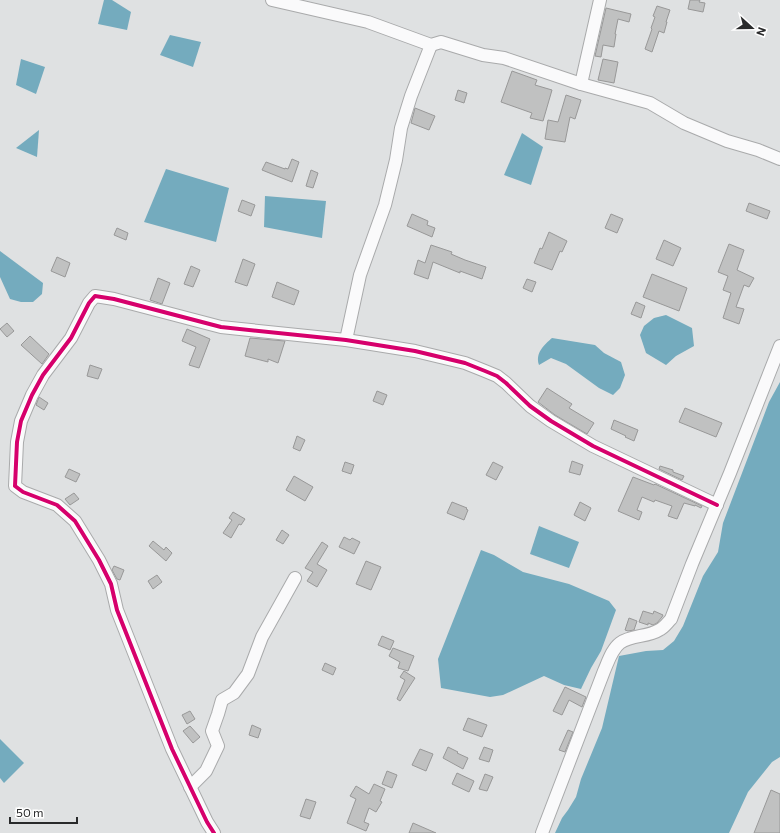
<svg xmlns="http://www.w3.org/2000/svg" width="780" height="833" font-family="Commissioner,sans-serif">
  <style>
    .water { fill: #74abbe }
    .building { fill: #c0c1c1; stroke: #989898 }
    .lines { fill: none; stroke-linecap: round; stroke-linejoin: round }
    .minor-casing { stroke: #a9aaab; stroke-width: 14 }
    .minor { stroke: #fafafb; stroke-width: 12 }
    .cycleway-casing { stroke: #fff; stroke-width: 6 }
    .cycleway { stroke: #d6006c; stroke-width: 4 }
  </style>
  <rect width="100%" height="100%" fill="#dfe1e2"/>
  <g class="water">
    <path d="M104 0H112L131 12 127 30 98 24Z"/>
    <path d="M170 35 201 42 193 67 160 55Z"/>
    <path d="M21 59 45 67 36 94 16 85Z"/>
    <path d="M39 130 37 157 16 148Z"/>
    <path d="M522 133 543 147 531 185 504 175Z"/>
    <path d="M166 169 229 188 216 242 144 222Z"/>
    <path d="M265 196 326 201 322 238 264 227Z"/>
    <path d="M0 251 43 283 42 294 33 302H21L10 299 0 277Z"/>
    <path d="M666 315 692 328 694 346 676 356 666 365 646 353 640 335 644 326 654 318Z"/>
    <path d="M552 338 595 345 604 353 621 362 625 375 620 388 613 395 599 388 566 364 551 358 539 365C535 353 544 345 552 338Z"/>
    <path d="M780 382V757L772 762 748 792 729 833H555L562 818 568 810 576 797 581 779 602 728 619 656 646 651 663 650 674 641 683 626 703 576 718 552 723 523 769 402Z"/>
    <path d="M539 526 579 542 569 568 530 554Z"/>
    <path d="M481 550 494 555 523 572 569 584 609 601 616 610 601 651 591 668 581 689 564 685 544 676 503 695 490 697 441 688 438 659Z"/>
    <path d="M0 739 24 763 4 783 0 778Z"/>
  </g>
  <g class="building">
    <path d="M690 0H700L699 2 705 3 703 12 688 9Z"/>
    <path d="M657 6 670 10 666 22H667L664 33 659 31 652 52 645 49 652 29 651 28 655 17 653 16Z"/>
    <path d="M606 8 631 14 629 22 618 19 615 34H616L614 47 603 45 601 57 595 56Z"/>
    <path d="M603 59 618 62 614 83 598 80Z"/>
    <path d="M512 71 537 80 535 85 552 90 543 121 530 118 532 113 501 102Z"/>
    <path d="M458 90 467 93 464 103 455 100Z"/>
    <path d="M566 95 581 100 575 119 570 117 565 142 545 139 548 120 558 122Z"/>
    <path d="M415 108 435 116 429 130 411 123Z"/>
    <path d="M292 159 299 162 292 182 262 170 266 162 285 169V168L288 169Z"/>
    <path d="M311 170 318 173 313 188 306 186Z"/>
    <path d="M242 200 255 205 251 216 238 211Z"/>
    <path d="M749 203 770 211 767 219 746 211Z"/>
    <path d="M412 214 428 221 427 225 435 228 432 237 407 226Z"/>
    <path d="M611 214 623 219 617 233 605 228Z"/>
    <path d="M117 228 128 233 126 240 114 235Z"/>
    <path d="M549 232 567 241 562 252 560 251 552 270 534 263 540 248 542 249Z"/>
    <path d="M664 240 681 248 673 266 656 259Z"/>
    <path d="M729 244 744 250 737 270 754 278 749 287 744 285 736 307 744 309 739 324 723 318 731 293 723 290 728 276 718 272Z"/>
    <path d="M431 245 452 252 451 254 465 260 486 267 482 279 460 271V273L433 262 428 279 414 274 418 260 425 263Z"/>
    <path d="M57 257 70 263 65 277 51 271Z"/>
    <path d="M243 259 255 264 247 286 235 282Z"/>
    <path d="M191 266 200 270 193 287 184 284Z"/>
    <path d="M652 274 687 288 679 311 643 297Z"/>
    <path d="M158 278 170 283 162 304 150 300Z"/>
    <path d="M527 279 536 282 532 292 523 288Z"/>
    <path d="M277 282 299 291 294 305 272 297Z"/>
    <path d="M636 302 645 306 641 318 631 314Z"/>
    <path d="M7 323 14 331 7 337 0 329Z"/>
    <path d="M187 329 210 339 199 368 189 365 196 347 182 341Z"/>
    <path d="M30 336 49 354 42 364 21 345Z"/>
    <path d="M250 338 285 341 278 363 268 359V362L245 356Z"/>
    <path d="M90 365 102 369 98 379 87 376Z"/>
    <path d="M547 388 572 404 569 408 594 423 587 434 555 415 538 402Z"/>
    <path d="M377 391 387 395 383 405 373 401Z"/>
    <path d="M39 397 48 403 44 410 36 405Z"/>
    <path d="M685 408 722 423 716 437 679 422Z"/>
    <path d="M614 420 638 430 634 441 625 437 626 436 611 429Z"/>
    <path d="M297 436 305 440 300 451 293 448Z"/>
    <path d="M572 461 583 465 580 475 569 472Z"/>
    <path d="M345 462 354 465 351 474 342 471Z"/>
    <path d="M493 462 503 467 496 480 486 475Z"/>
    <path d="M660 466 673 470V472L684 476 682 480 659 469Z"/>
    <path d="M69 469 80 474 76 482 65 477Z"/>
    <path d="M294 476 313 487 305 501 286 490Z"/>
    <path d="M633 477 654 485 655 484 702 506 701 508 695 505V506L684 503 677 519 668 516 672 506 655 500 654 502 642 497 637 510 642 512 639 520 618 511Z"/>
    <path d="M74 493 79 499 70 505 65 499Z"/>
    <path d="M452 502 467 508 466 509 468 510 464 520 447 513Z"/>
    <path d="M580 502 591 508 585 521 574 515Z"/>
    <path d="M233 512 245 519 241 525 239 524 231 538 223 533 232 520 229 518Z"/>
    <path d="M282 530 289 535 283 544 276 540Z"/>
    <path d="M344 537 350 540 352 538 360 542 354 554 339 547Z"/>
    <path d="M153 541 164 550 166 547 172 553 166 561 149 546Z"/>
    <path d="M322 542 328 546 317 564 327 570 317 587 307 581 313 572 305 568Z"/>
    <path d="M366 561 381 567 371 590 356 584Z"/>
    <path d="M114 566 124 570 120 580 117 579 112 570Z"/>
    <path d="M157 575 162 582 153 589 148 581Z"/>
    <path d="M643 611 653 614 654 611 663 615 662 617 657 623 653 625 648 623V625L639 622Z"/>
    <path d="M629 618 637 621 634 630 628 631 625 630Z"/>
    <path d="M382 636 394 641 390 650 378 645Z"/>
    <path d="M393 648 414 656 408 671 398 668 400 662 389 656Z"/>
    <path d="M325 663 336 668 333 675 322 670Z"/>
    <path d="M404 671 415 678 400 701 397 699 405 680 400 677Z"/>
    <path d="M565 687 586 697 582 707 569 700 562 715 553 711Z"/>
    <path d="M190 711 195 719 187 724 182 715Z"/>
    <path d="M468 718 487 725 482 737 463 730Z"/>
    <path d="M252 725 261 729 258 738 249 735Z"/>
    <path d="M190 726 200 737 193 743 183 731Z"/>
    <path d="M568 730 573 732 565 752 559 750Z"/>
    <path d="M448 747 458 752 457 753 468 758 463 769 443 758Z"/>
    <path d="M484 747 493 750 489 762 479 759Z"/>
    <path d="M420 749 433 754 426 771 412 765Z"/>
    <path d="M387 771 397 775 392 788 382 784Z"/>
    <path d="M457 773 474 781 469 792 452 784Z"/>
    <path d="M485 774 493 777 487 791 479 789Z"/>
    <path d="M374 784 385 789 380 801 382 802 376 812 369 808 364 822 369 824 366 831 347 823 356 799 350 796 356 786 369 794Z"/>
    <path d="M771 790 780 794V833H754Z"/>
    <path d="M306 799 316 802 310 819 300 816Z"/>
    <path d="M413 823 436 833H409Z"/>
  </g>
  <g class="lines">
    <g class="minor-casing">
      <g id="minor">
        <path d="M272 0 368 22 431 45 441 42 483 55 504 58 581 84 650 103 684 123 727 141 758 150 780 159"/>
        <path d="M581 84 600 0"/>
        <path d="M346 340 360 275 385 205 396 160 401 128 411 96 431 45"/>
        <path d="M190 787 206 771 218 746 212 731 218 714 222 700 234 693 248 674 262 637 295 578"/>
        <path d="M214 833 207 822 172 749 117 610 111 584 99 560 75 521 57 505 23 492 15 486 17 442 21 421 32 395 43 375 71 338 89 303 95 296 114 299 221 327 346 340 415 351 465 363 485 371 497 376 506 383 530 406 551 421 593 446 717 505"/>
        <path d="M542 833 604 671C608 662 612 649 620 643 631 635 648 637 659 630 664 628 667 623 671 619L692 564 730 473 780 346"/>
      </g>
    </g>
    <use href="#minor" class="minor"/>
    <g class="cycleway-casing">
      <path id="cycleway" d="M214 833 207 822 172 749 117 610 111 584 99 560 75 521 57 505 23 492 15 486 17 442 21 421 32 395 43 375 71 338 89 303 95 296 114 299 221 327 346 340 415 351 465 363 485 371 497 376 506 383 530 406 551 421 593 446 717 505"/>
    </g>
    <use href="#cycleway" class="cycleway"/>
  </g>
  <g transform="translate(752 28) rotate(111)" stroke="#ffffff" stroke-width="3" paint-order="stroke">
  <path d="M0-3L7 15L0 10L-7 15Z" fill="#292a2b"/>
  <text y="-6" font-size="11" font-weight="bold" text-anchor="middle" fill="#292a2b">N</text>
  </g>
  <path d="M10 817v6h67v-6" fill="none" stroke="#292a2b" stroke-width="2"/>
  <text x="16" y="817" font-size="12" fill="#292a2b" stroke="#ffffff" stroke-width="3" paint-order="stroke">50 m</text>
</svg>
